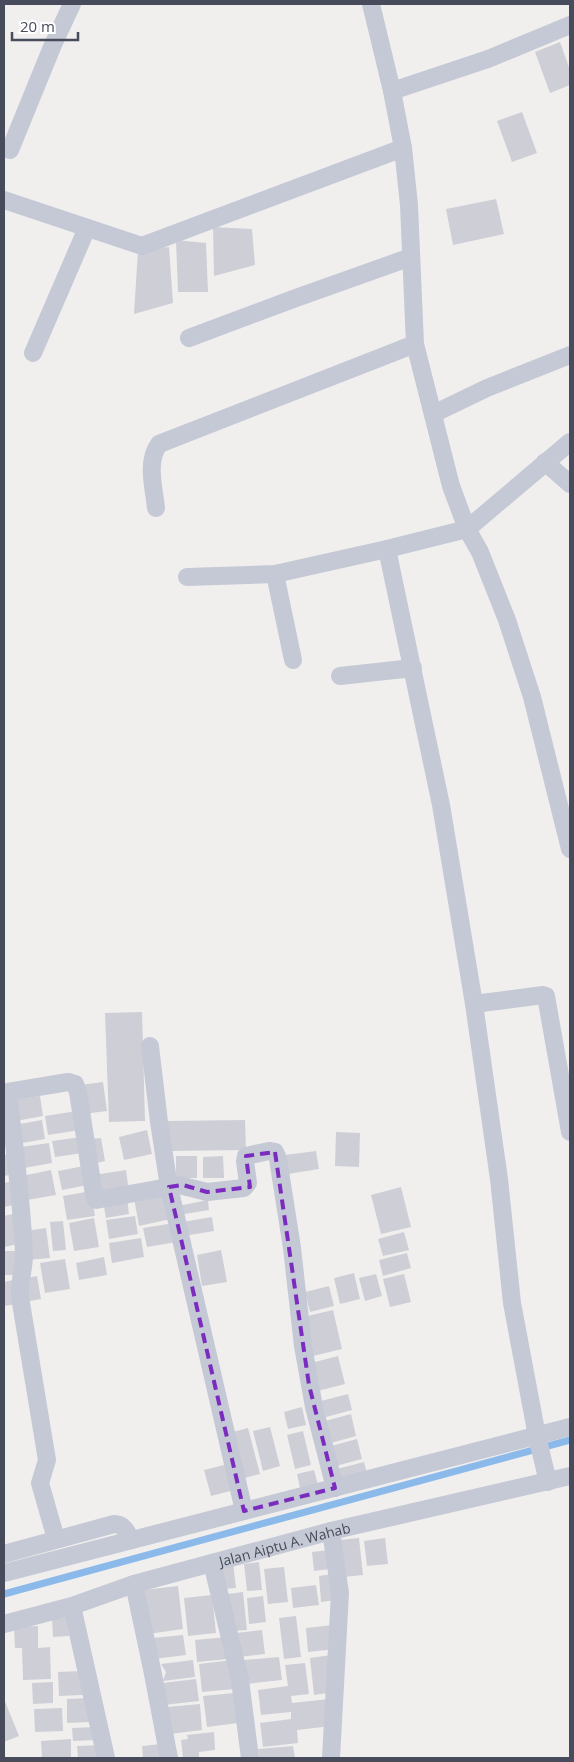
<svg xmlns="http://www.w3.org/2000/svg" width="574" height="1762" font-family="'Open Sans',sans-serif">
  <style>
    .lines { fill: none; stroke-linecap: round; stroke-linejoin: round }
    .stream { stroke: #8bbaea; stroke-width: 7 }
    .building { fill: #cecfd6 }
    .minor { stroke: #c5c9d5; stroke-width: 18 }
    .marked { fill: none; stroke: #7b2cbf; stroke-width: 4; stroke-dasharray: 10 6; stroke-linejoin: round }
    .labels { text-anchor: middle; dominant-baseline: central; stroke-width: 4.5; stroke-linejoin: round; paint-order: stroke }
    .street-label { font-size: 14px; fill: #474b5b; stroke: #fff }
  </style>
  <rect width="100%" height="100%" fill="#f1efee"/>
  <g class="lines">
    <path class="stream" d="M4 1594 570 1440"/>
  </g>
  <g class="building">
    <path d="M560 42 570 70V85L550 93 535 52Z"/>
    <path d="M522 112 537 153 512 162 497 121Z"/>
    <path d="M496 199 504 234 453 245 446 209Z"/>
    <path d="M213 227 252 229 255 265 214 276Z"/>
    <path d="M176 240 206 243 208 292H178Z"/>
    <path d="M169 247 173 303 134 314 138 250Z"/>
    <path d="M142 1012 145 1121 109 1122 105 1013Z"/>
    <path d="M103 1082 107 1111 83 1114 80 1085Z"/>
    <path d="M40 1096 43 1116 16 1121 13 1100Z"/>
    <path d="M77 1111 80 1130 48 1135 45 1116Z"/>
    <path d="M42 1120 45 1139 17 1144 14 1125Z"/>
    <path d="M245 1120 246 1150 168 1151 167 1121Z"/>
    <path d="M147 1130 152 1154 124 1160 119 1137Z"/>
    <path d="M336 1132 360 1133 359 1167 335 1166Z"/>
    <path d="M81 1137 83 1153 55 1157 52 1141Z"/>
    <path d="M101 1138 105 1161 92 1164 88 1139Z"/>
    <path d="M49 1143 52 1163 24 1168 21 1147Z"/>
    <path d="M316 1151 319 1169 288 1174 285 1155Z"/>
    <path d="M12 1154 15 1174 4 1176V1155Z"/>
    <rect x="176" y="1156" width="21" height="22"/>
    <path d="M223 1156 224 1178H203V1157Z"/>
    <path d="M84 1166 88 1185 62 1190 58 1171Z"/>
    <path d="M51 1170 56 1195 27 1200 22 1176Z"/>
    <path d="M126 1170 129 1192 98 1197 94 1175Z"/>
    <path d="M13 1181 18 1204 4 1207V1183Z"/>
    <path d="M401 1187 411 1227 381 1234 371 1195Z"/>
    <path d="M91 1191 95 1216 67 1220 63 1196Z"/>
    <path d="M169 1191 175 1218 139 1226 134 1198Z"/>
    <path d="M127 1198 129 1214 106 1218 103 1202Z"/>
    <path d="M208 1200 209 1210 179 1215 178 1206Z"/>
    <path d="M17 1213 23 1243 4 1247V1216Z"/>
    <path d="M135 1216 138 1234 109 1239 106 1220Z"/>
    <path d="M212 1217 214 1231 184 1236 182 1222Z"/>
    <path d="M94 1218 99 1247 74 1251 69 1223Z"/>
    <path d="M63 1221 66 1250 53 1251 50 1222Z"/>
    <path d="M174 1223 177 1242 147 1247 143 1228Z"/>
    <path d="M46 1228 50 1258 28 1260 25 1231Z"/>
    <path d="M404 1232 409 1250 383 1256 378 1239Z"/>
    <path d="M141 1238 144 1257 112 1263 109 1243Z"/>
    <path d="M221 1250 227 1282 202 1286 197 1255Z"/>
    <rect x="4" y="1251" width="15" height="24"/>
    <path d="M407 1253 411 1268 383 1276 379 1260Z"/>
    <path d="M104 1257 107 1275 79 1280 76 1263Z"/>
    <path d="M65 1259 70 1289 45 1293 40 1263Z"/>
    <path d="M354 1273 360 1299 340 1304 334 1278Z"/>
    <path d="M376 1274 382 1296 365 1301 359 1278Z"/>
    <path d="M404 1274 411 1302 390 1307 383 1279Z"/>
    <path d="M37 1276 41 1299 25 1302 21 1279Z"/>
    <path d="M13 1280 17 1304 4 1306V1282Z"/>
    <path d="M329 1286 334 1306 310 1312 305 1292Z"/>
    <path d="M333 1310 342 1349 313 1356 303 1317Z"/>
    <path d="M338 1356 345 1384 318 1391 311 1363Z"/>
    <path d="M348 1394 352 1410 326 1417 321 1401Z"/>
    <path d="M302 1407 306 1425 288 1429 284 1412Z"/>
    <path d="M351 1414 356 1436 331 1443 325 1421Z"/>
    <path d="M270 1427 280 1466 263 1471 253 1431Z"/>
    <path d="M248 1428 260 1474 245 1478 233 1432Z"/>
    <path d="M303 1431 311 1465 295 1469 287 1435Z"/>
    <path d="M357 1439 362 1459 336 1466 331 1446Z"/>
    <path d="M364 1462 368 1477 341 1484 337 1469Z"/>
    <path d="M228 1464 234 1490 211 1496 204 1470Z"/>
    <path d="M314 1470 319 1488 301 1493 297 1474Z"/>
    <path d="M359 1538 363 1575 343 1577 339 1540Z"/>
    <path d="M385 1538 388 1564 367 1566 364 1541Z"/>
    <path d="M328 1550 330 1569 314 1571 312 1552Z"/>
    <path d="M233 1562 236 1588 224 1589 222 1564Z"/>
    <path d="M259 1562 262 1590 247 1591 244 1564Z"/>
    <path d="M284 1567 288 1602 268 1604 264 1569Z"/>
    <path d="M333 1574 336 1600 321 1602 319 1576Z"/>
    <path d="M316 1585 319 1605 293 1608 291 1588Z"/>
    <path d="M178 1586 183 1629 148 1634 143 1590Z"/>
    <path d="M243 1592 247 1630 232 1631 228 1594Z"/>
    <path d="M212 1595 216 1633 188 1636 184 1598Z"/>
    <path d="M263 1596 266 1622 249 1624 247 1598Z"/>
    <path d="M296 1616 301 1657 284 1659 279 1618Z"/>
    <path d="M68 1617 69 1636 53 1637 52 1618Z"/>
    <path d="M333 1625 336 1649 308 1652 306 1628Z"/>
    <path d="M38 1626V1648L50 1647 51 1679 23 1680 22 1648H15L14 1627Z"/>
    <path d="M262 1630 265 1654 239 1657 236 1633Z"/>
    <path d="M183 1635 186 1655 154 1659 152 1638Z"/>
    <path d="M226 1637 228 1659 197 1662 195 1640Z"/>
    <path d="M331 1655 335 1692 314 1695 310 1658Z"/>
    <path d="M279 1657 282 1680 246 1684 244 1660Z"/>
    <path d="M193 1660 195 1677 163 1681 166 1672 161 1664Z"/>
    <path d="M232 1660 235 1689 202 1692 199 1664Z"/>
    <path d="M305 1663 309 1694 291 1696 292 1703 329 1699 332 1726 297 1730 298 1743 263 1747 260 1723 291 1719V1712L261 1715 258 1690 288 1686 285 1665Z"/>
    <path d="M82 1671 83 1695 59 1696 58 1672Z"/>
    <path d="M196 1679 199 1701 164 1705 162 1683Z"/>
    <path d="M53 1682V1703L33 1704 32 1683Z"/>
    <path d="M234 1693 238 1723 207 1727 203 1696Z"/>
    <path d="M90 1698 91 1722 67 1723V1699Z"/>
    <path d="M4 1699 19 1736 4 1742Z"/>
    <path d="M200 1704 202 1730 170 1734 167 1707Z"/>
    <path d="M62 1708 63 1731 35 1732 34 1709Z"/>
    <path d="M96 1727V1740L73 1741 72 1728Z"/>
    <path d="M214 1732 215 1750 199 1752V1758H183L181 1740 188 1739 187 1735Z"/>
    <path d="M71 1739V1758H42L41 1741Z"/>
    <path d="M161 1744 163 1758H143L142 1746Z"/>
    <path d="M101 1745 102 1758H78L77 1746Z"/>
    <path d="M293 1746 295 1758H259L258 1749Z"/>
  </g>
  <g class="lines">
    <g class="minor">
      <path d="M371 4 392 91 403 148 409 205 415 344 451 486 467 529 480 552 507 620 532 697 570 849"/>
      <path d="M392 91 488 59 570 25"/>
      <path d="M4 148 10 150 52 47 72 4"/>
      <path d="M4 200 142 246 403 148"/>
      <path d="M189 338 296 298 411 257"/>
      <path d="M33 353 87 228"/>
      <path d="M433 414 487 388 570 355"/>
      <path d="M545 462 570 484"/>
      <path d="M156 508C154 488 146 462 159 444L415 344"/>
      <path d="M387 549 441 805 474 1004 499 1179 512 1303 537 1436 548 1482"/>
      <path d="M275 574 293 660"/>
      <path d="M187 577 275 574 387 549 467 529 570 442"/>
      <path d="M340 676 413 668"/>
      <path d="M474 1004 543 995 546 996 570 1132"/>
      <path d="M150 1046 159 1122 169 1187 244 1511"/>
      <path d="M331 1531 340 1593 331 1758"/>
      <path d="M56 1539 40 1483 47 1460 20 1297C19 1282 24 1269 24 1255 22 1200 14 1146 8 1092L68 1082 75 1084 78 1092 94 1195 96 1200 179 1185 207 1192 244 1188 248 1183 245 1161 246 1156 269 1151 275 1152 278 1159 292 1248 303 1346 314 1407 335 1488"/>
      <path d="M4 1554 114 1524C124 1524 127 1532 131 1540"/>
      <path d="M212 1563 240 1680 250 1758"/>
      <path d="M4 1573 570 1427"/>
      <path d="M134 1584 153 1674 169 1758"/>
      <path d="M72 1606 106 1758"/>
      <path id="s1" d="M4 1624 72 1606 134 1584 331 1531 570 1476"/>
    </g>
  </g>
  <path class="marked" d="M275 1152 309 1385 335 1488 244 1511 169 1187 183 1185 207 1192 250 1187 246 1156Z"/>
  <g class="labels">
    <g class="street-label">
      <text stroke="none"><textPath href="#s1" startOffset="292">Jalan Aiptu A. Wahab</textPath></text>
    </g>
  </g>
  <rect width="574" height="1762" fill="none" stroke="#474b5b" stroke-width="10"/>
  <path d="M12 32v8h66v-8" fill="none" stroke="#474b5b" stroke-width="2.5"/>
  <text x="20" y="32" font-size="15" fill="#474b5b" stroke="#ffffff" stroke-width="4" paint-order="stroke">20 m</text>
</svg>
